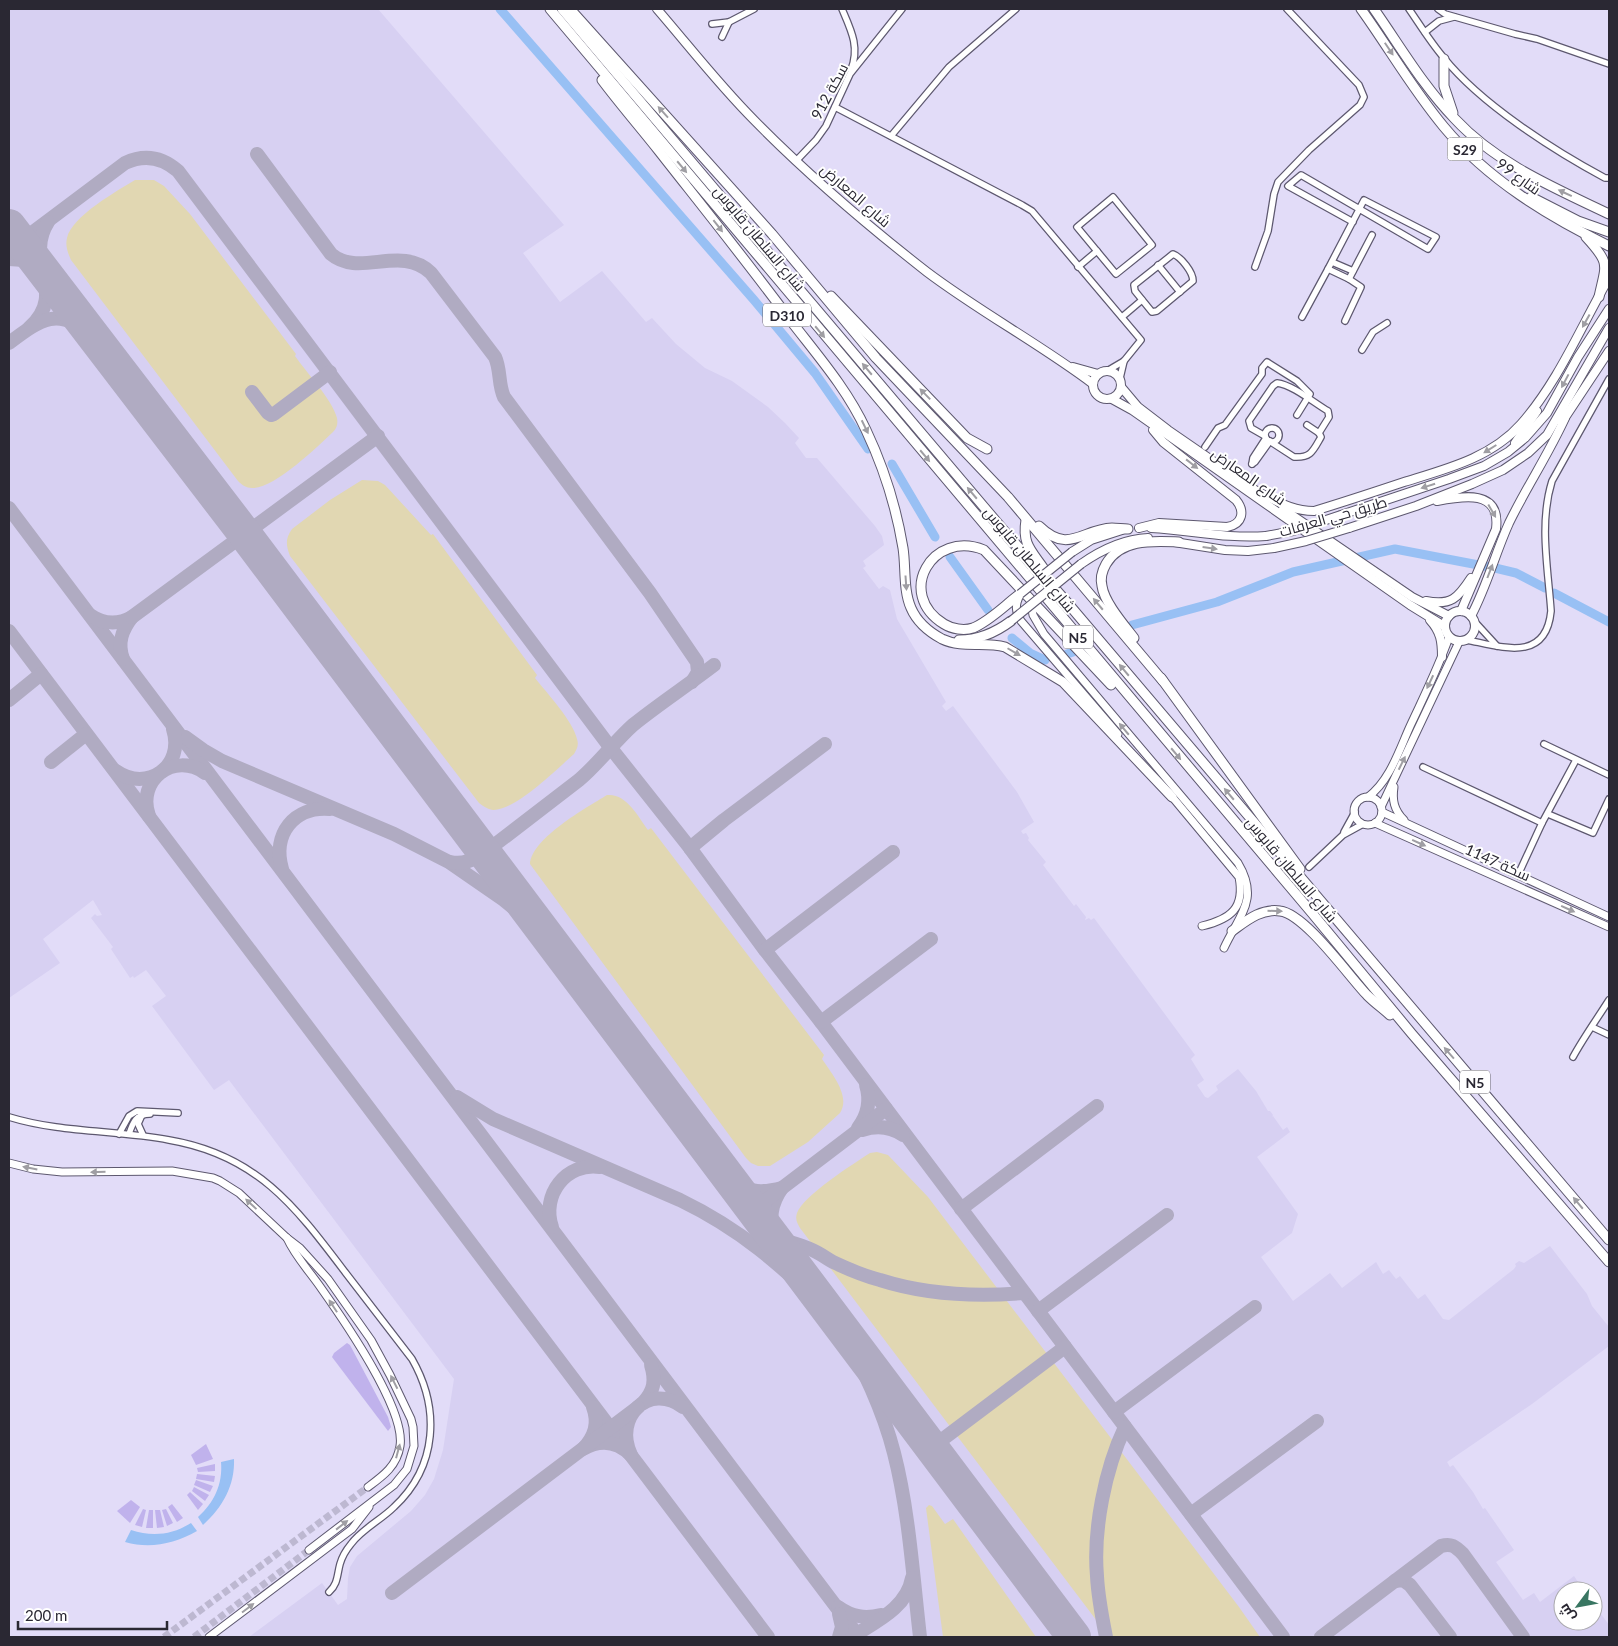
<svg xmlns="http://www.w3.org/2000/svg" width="1618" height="1646" font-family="Lato,Cairo,sans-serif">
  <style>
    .built { fill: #d7d0f2 }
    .green { fill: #c0b2ec }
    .sand { fill: #e1d7b2 }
    .water { fill: #98c0f4 }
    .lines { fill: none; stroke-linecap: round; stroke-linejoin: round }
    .river { stroke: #98c0f4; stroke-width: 9 }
    .taxiway { stroke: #b0abc2; stroke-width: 14 }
    .runway { stroke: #b0abc2; stroke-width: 34 }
    .tertiary-tunnel { stroke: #bdb8d1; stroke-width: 7; stroke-dasharray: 7 3.5; stroke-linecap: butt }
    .minor-casing { stroke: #5d586f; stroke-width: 8 }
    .tertiary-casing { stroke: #5d586f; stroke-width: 9 }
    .secondary-casing { stroke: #5d586f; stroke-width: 10 }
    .primary-casing { stroke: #5d586f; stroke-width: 11 }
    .trunk-casing { stroke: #5d586f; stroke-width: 11 }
    .minor { stroke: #fff; stroke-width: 5.5 }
    .tertiary { stroke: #fff; stroke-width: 7 }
    .secondary { stroke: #fff; stroke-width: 8 }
    .primary { stroke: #fff; stroke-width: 9 }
    .trunk { stroke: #fff; stroke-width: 9 }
    .secondary-bridge-casing { stroke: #5d586f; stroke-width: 10; stroke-linecap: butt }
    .secondary-bridge { stroke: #fff; stroke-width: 8 }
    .oneway { fill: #9f9ea3 }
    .labels { text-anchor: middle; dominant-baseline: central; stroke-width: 4; stroke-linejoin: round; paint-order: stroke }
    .shield { fill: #fff; stroke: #6a6870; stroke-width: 1 }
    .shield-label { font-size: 14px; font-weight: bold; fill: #2a2833 }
    .street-label { font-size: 15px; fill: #2a2833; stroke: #fff }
  </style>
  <rect width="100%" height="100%" fill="#e2dcf8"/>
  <path class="built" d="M9 9H378L564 225 523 253 560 302 602 271 646 322 652 318 676 344 705 368 732 381 768 407 785 423 799 438 795 443 806 458H817L875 526 882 536 884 545 863 561 866 566 863 568 879 589 883 586 890 590 897 619 946 702 942 706 946 711 953 706 1017 792 1034 822 1021 831 1023 834 1026 833 1029 838 1028 840 1046 862 1043 865 1074 906 1076 904 1086 917 1085 920 1089 918 1091 920 1094 918 1195 1055 1191 1059 1204 1080 1197 1085 1205 1097 1208 1098 1218 1090 1216 1086 1238 1069 1256 1091 1268 1111H1270L1273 1115 1272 1117 1273 1116 1283 1130 1287 1127 1290 1132 1257 1157 1298 1214 1292 1233 1261 1257 1293 1301 1330 1273 1342 1288 1376 1262 1383 1274 1389 1270 1396 1279 1400 1276 1418 1299 1425 1294 1443 1319 1449 1320 1514 1269 1516 1266 1515 1264 1519 1261 1524 1263 1550 1246 1587 1294 1592 1306 1609 1327V1346L1532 1404 1447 1462 1450 1467 1453 1465 1473 1492 1483 1509 1485 1508 1514 1550 1496 1562 1523 1600 1534 1593 1540 1602 1574 1576 1584 1591H1563V1621H1593V1603L1609 1625V1637H249L322 1583 338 1605 347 1599 348 1578 350 1567 357 1556 411 1511 425 1495 434 1479 443 1450 454 1379 229 1080 214 1090 152 1006 166 996 146 970 134 978 133 976 130 978 111 949 113 947 91 918 95 914 97 916 102 915 93 900 43 939 60 963 9 998Z"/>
  <g class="green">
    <path d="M347 1343 350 1345 388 1417 391 1427 388 1431 332 1357 334 1353Z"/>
    <path d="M206 1444 213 1459 196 1465 191 1455Z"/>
    <path d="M215 1464V1471L198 1472 197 1468Z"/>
    <path d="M197 1474 215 1476 214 1482 196 1479Z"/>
    <path d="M196 1480 213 1486 210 1492 194 1485Z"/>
    <path d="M194 1487 209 1495 205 1501 192 1491Z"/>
    <path d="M190 1492 203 1504 198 1510 187 1495Z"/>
    <path d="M131 1500 140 1507 130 1523 117 1511Z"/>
    <path d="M172 1504 183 1518 177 1522 168 1507Z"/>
    <path d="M143 1509 146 1510 142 1527 135 1525Z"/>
    <path d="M166 1509 173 1523 167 1526 162 1510Z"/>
    <path d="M149 1510H153V1528H146Z"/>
    <path d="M155 1510H160L164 1527 157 1528Z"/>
  </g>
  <g class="sand">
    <path d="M135 180H154L164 186 190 214 296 354 295 356C306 372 332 399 337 418 338 424 337 428 333 432 317 447 274 489 252 488 246 488 242 485 238 481L71 260C68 253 65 246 67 238 72 216 117 191 135 180Z"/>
    <path d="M362 480 378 481 385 485 431 535 433 534 537 675 535 678C547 693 573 721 577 739 579 745 577 749 574 754 558 768 515 811 493 810 487 809 483 806 479 803L290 556C286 545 285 539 292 529L330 500Z"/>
    <path d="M607 795C626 793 638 816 648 830L651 828 824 1055 822 1059C832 1074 851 1096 840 1113L808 1142 770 1166H758L751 1163 746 1158 530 864C532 838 586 808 607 795Z"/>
    <path d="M877 1152 888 1155 928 1197 1239 1607 1260 1637H1109L800 1228C797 1223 795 1219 797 1213 803 1196 853 1164 870 1153Z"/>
    <path d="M929 1505 932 1506 945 1524 953 1519 1036 1637H943L926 1508Z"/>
  </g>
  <g class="water">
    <path d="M234 1459C235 1485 223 1507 203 1525L198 1517C214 1503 223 1484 221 1462Z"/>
    <path d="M191 1523 197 1531C174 1544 150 1549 125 1542L131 1530C152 1537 172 1535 191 1523Z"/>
  </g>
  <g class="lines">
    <g class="river">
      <path d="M500 9 754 300 815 373 868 449"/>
      <path d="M892 464 935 537"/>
      <path d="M950 557 988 610"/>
      <path d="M1495 568 1516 573 1545 588"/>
      <path d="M1554 593 1609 622"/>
      <path d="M1132 625 1217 602 1293 572 1395 549 1489 567"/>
      <path d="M1012 638 1030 653 1045 660"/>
      <path d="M1067 654 1073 652"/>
    </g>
    <g class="taxiway">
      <path d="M257 154 331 254C359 278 401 244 431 273L495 357C501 370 498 384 504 397L650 593 697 662 698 672 692 682"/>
      <path d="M9 250 125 163C144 154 162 157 178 171L610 747 690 848 765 950 821 1022 1283 1637"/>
      <path d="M9 259 24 260 43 271"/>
      <path d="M29 328C69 293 23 261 48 222"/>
      <path d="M9 343C41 319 58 306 92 335"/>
      <path d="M252 392 268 413 271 415 274 414 330 372"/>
      <path d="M9 508 859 1637"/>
      <path d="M90 615C103 624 118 625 132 617 122 630 117 643 123 659"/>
      <path d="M132 617 378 436"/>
      <path d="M9 631 768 1637"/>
      <path d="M9 700 41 674"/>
      <path d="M185 737 203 750 222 761 394 834 449 862 504 900 526 918 560 954"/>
      <path d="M51 762 86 734"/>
      <path d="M116 771C147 793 185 766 173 729"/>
      <path d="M149 816C136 780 174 751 205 773"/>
      <path d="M690 848 724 820 825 744"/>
      <path d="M450 862C463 865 473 860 484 853L579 780C599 763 614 742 633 725 659 704 688 685 714 665"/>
      <path d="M282 869C272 834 294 806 330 809"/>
      <path d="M765 950 893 852"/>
      <path d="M821 1022 931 939"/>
      <path d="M457 1097 493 1119 680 1200C742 1230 779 1264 828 1310"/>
      <path d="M858 1128C868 1115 871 1101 866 1085"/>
      <path d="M862 1130C877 1125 890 1126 903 1135"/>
      <path d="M728 1178C747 1192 759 1194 782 1188 770 1205 770 1218 773 1237 785 1241 798 1244 810 1249 818 1252 826 1258 833 1262 848 1269 864 1276 880 1280 927 1295 975 1297 1024 1293"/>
      <path d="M961 1209 1097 1106"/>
      <path d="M753 1210 886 1109"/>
      <path d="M552 1227C541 1195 566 1162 600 1167"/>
      <path d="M1038 1311 1167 1215"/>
      <path d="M836 1321C861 1363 882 1406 894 1453 909 1511 913 1577 920 1637"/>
      <path d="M643 1403C654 1391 656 1381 651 1365"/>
      <path d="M593 1407C599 1423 595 1436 583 1449 600 1439 617 1441 631 1455 613 1417 649 1382 683 1407"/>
      <path d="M1114 1412 1255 1307"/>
      <path d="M931 1448 1065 1347"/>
      <path d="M1191 1514 1317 1421"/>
      <path d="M1395 1581 1403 1580 1410 1585 1450 1637"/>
      <path d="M392 1593 638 1407"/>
      <path d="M838 1607C852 1617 865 1619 881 1615"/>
      <path d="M839 1614 842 1627 839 1637"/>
      <path d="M852 1637C875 1622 907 1608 912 1578"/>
      <path d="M1106 1637C1102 1617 1098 1597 1097 1576 1093 1530 1105 1469 1125 1427"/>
      <path d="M1321 1637 1441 1546C1451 1543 1455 1546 1463 1554L1523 1637"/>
    </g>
    <path class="runway" d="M9 226 244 533 1074 1637"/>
    <g class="tertiary-tunnel">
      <path d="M164 1637 368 1487"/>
      <path d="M194 1637 309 1550"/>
    </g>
    <g class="minor-casing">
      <g id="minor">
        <path d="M842 9C851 30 860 47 851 70"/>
        <path d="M1409 9C1420 25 1431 43 1444 58 1481 104 1553 150 1605 178H1609"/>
        <path d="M1438 9 1445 14 1515 34 1537 39 1609 64"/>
        <path d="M712 24 729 22 754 9"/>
        <path d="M1425 32 1439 21 1454 17"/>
        <path d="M722 37 729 22"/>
        <path d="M835 107 1022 205 1032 211 1141 340 1124 361 1107 371"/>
        <path d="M891 136 949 67 1016 9"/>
        <path d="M796 161 816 140 826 126 850 74 902 9"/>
        <path d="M1113 197 1152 245 1116 274 1077 227Z"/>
        <path d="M1173 254C1181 257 1193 272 1193 281L1157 311 1152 312 1135 291 1134 285Z"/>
        <path d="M1332 262 1353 271"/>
        <path d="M1158 265 1180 292"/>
        <path d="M1078 267 1097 251"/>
        <path d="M1255 267 1268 231 1274 194 1278 182 1309 150 1360 105 1364 97 1359 85 1287 9"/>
        <path d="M1328 269 1349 279 1361 287 1345 321"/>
        <path d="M1349 279 1372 235"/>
        <path d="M1122 317 1142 300"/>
        <path d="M1302 317 1328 269C1340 246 1352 223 1364 200L1436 237 1428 249 1301 175 1288 186 1353 222"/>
        <path d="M1362 350 1373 332 1387 323"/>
        <path d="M1120 378 1124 361"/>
        <circle cx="1272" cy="435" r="7"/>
        <path d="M1265 436 1251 428 1249 421 1273 386 1277 383C1293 385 1314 403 1328 411L1329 417 1319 433"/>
        <path d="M1271 442 1294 457C1311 458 1313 451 1321 437L1319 433 1307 425"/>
        <path d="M1205 447 1218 428 1225 425 1262 374V368L1267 362 1297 381 1310 394 1297 415"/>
        <path d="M1252 464 1253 458 1266 438"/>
        <path d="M1252 464 1255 462 1270 441"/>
        <path d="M1475 622 1497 646"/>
        <path d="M1467 640C1502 647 1546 663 1551 611 1548 568 1539 523 1552 481L1609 379"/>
        <path d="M1544 744 1609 775"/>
        <path d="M1423 767 1542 823"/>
        <path d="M1548 814 1593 833 1609 799"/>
        <path d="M1344 832 1355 812"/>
        <path d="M1309 867 1343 835 1363 824"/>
        <path d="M1518 875 1542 823 1576 760"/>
        <path d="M1592 1027 1609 1035"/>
        <path d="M1573 1057C1584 1037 1597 1019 1609 1000"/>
        <path d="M142 1115 138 1124 143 1135"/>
        <path d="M9 1117C61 1133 116 1130 169 1140 257 1155 295 1206 345 1272 367 1301 390 1330 412 1359 440 1408 438 1466 394 1507 381 1520 362 1529 351 1544 346 1550 342 1557 340 1564 337 1575 338 1584 329 1592"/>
        <path d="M119 1134 129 1116 137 1111 178 1113"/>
        <path d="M129 1134C133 1122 136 1114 150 1114"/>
      </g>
    </g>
    <g class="tertiary-casing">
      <g id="tertiary">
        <path d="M1020 595C1015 605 1015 611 1021 621L1118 734"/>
        <path d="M1031 604 1033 615 1044 634 1238 863C1260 900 1239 915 1224 948"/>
        <path d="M1394 787C1392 800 1394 810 1404 820"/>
        <path d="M1169 793 1239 877C1245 908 1231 919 1202 926"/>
        <path d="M1368 797C1391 780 1400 747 1412 722 1425 694 1439 666 1449 637"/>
        <circle cx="1368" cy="811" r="14"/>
        <path d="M1381 807 1459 642"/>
        <path d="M1382 812 1609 917"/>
        <path d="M1375 823 1609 927"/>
        <path d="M9 1163 33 1169 62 1172 172 1171 213 1178 220 1181 239 1193 287 1238 300 1248 328 1279 371 1340 390 1375 411 1419 413 1427 414 1446 407 1469 394 1485 309 1550"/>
        <path d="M287 1238C295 1256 310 1272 321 1288 343 1319 406 1410 400 1446 397 1466 383 1476 368 1487"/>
        <path d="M209 1637 352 1529 369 1507"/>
      </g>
    </g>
    <g class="secondary-casing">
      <g id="secondary">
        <path d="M657 9C689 46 719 85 754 120 808 175 867 225 927 272 980 312 1040 344 1093 384"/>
        <path d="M1073 367 1098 374"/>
        <circle cx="1107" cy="385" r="14"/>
        <path d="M1122 388 1138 407 1168 430 1261 494"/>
        <path d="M1112 399 1132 410 1410 605 1444 626"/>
        <path d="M1562 422 1609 351"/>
        <path d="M1515 443 1537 411"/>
        <path d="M1258 492C1277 501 1292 511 1314 511 1344 502 1374 492 1404 482 1446 469 1491 458 1521 424 1559 381 1581 326 1609 278"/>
        <path d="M1437 501C1463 496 1501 489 1496 529L1461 611"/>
        <path d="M1283 509 1412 597 1449 616"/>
        <path d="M1341 515 1449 479 1484 466 1508 452 1525 438 1547 413 1578 357 1609 309"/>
        <path d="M1139 528 1159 523 1227 527C1243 524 1245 511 1236 500L1163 442 1153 430"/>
        <path d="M1151 528C1191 530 1226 539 1266 536"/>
        <path d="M1349 528 1416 506 1472 484 1503 470 1528 453 1547 435 1609 328"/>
        <path d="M1174 542 1225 550 1248 551 1274 548"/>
        <path d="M1072 552 1091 540 1122 530"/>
        <path d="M1081 564C1101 550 1123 539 1148 538"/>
        <path d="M1426 601C1451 606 1458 598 1471 578"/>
        <circle cx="1460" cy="626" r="15"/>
        <path d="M1471 616C1487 586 1495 554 1509 523 1526 488 1548 455 1565 418"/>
        <path d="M1430 620C1441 632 1442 642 1442 657"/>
      </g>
    </g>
    <g class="primary-casing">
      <g id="primary">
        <path d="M1361 9C1389 48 1413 90 1444 127 1488 180 1548 216 1609 246"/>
        <path d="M1374 9C1400 46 1423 86 1455 119 1497 164 1555 188 1609 214"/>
        <path d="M1444 59V86L1453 113"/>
        <path d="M1531 197 1578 221 1609 232"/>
        <path d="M1586 237C1611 264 1606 264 1599 297"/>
      </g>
    </g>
    <g class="trunk-casing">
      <g id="trunk">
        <path d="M550 9 1312 913 1412 1034 1609 1262"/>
        <path d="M562 9 1006 533 1065 600 1609 1240"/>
        <path d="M571 10 772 234 876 358 1008 497 1163 681"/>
        <path d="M602 80C620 104 640 127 659 151 703 207 748 263 791 321 818 356 847 389 866 430 884 468 896 506 903 548 906 567 903 590 911 608 917 622 929 632 942 639 963 649 984 641 1005 647L1063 682 1172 797"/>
        <path d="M831 296 967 438 987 449"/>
        <path d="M1026 520C1022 544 1031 550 1044 569"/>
        <path d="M1039 526C1069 555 1082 529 1112 528 1117 528 1123 529 1128 529"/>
        <path d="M1020 594C1005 605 990 621 973 628 964 631 952 629 944 624 895 594 932 529 984 550L1111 685"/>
        <path d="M1134 638C1124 625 1104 602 1102 586 1100 578 1102 571 1106 564 1121 538 1154 541 1179 542"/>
        <path d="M959 640C979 640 995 633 1011 621"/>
        <path d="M1161 678 1300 869"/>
        <path d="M1232 931C1246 921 1261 908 1280 911 1305 914 1348 975 1367 995 1374 1002 1382 1008 1390 1015"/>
      </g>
    </g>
    <use href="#minor" class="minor"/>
    <use href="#tertiary" class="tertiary"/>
    <use href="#secondary" class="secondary"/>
    <use href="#primary" class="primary"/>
    <use href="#trunk" class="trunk"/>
    <g class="secondary-bridge-casing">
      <g id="secondary-bridge">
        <path d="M1266 536 1293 531 1341 515"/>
        <path d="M1274 548 1306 541 1349 528"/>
        <path d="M1020 594 1072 552"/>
        <path d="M1011 621 1081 564"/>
      </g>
    </g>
    <use href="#secondary-bridge" class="secondary-bridge"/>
  </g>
  <defs><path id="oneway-solid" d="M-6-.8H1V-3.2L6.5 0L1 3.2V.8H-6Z" transform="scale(1.25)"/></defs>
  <g class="oneway">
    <use href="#oneway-solid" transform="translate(1389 49) rotate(56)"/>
    <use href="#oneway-solid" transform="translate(663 112) rotate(-132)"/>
    <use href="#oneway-solid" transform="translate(682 167) rotate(50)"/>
    <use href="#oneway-solid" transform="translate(1565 193) rotate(-155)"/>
    <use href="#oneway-solid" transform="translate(718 226) rotate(52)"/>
    <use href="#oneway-solid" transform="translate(1586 321) rotate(119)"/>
    <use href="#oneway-solid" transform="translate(820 332) rotate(50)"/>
    <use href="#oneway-solid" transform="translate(867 369) rotate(-130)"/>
    <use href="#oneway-solid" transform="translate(1565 381) rotate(118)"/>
    <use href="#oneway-solid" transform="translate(925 394) rotate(-134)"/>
    <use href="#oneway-solid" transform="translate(865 427) rotate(64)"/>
    <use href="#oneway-solid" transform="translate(1490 449) rotate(148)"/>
    <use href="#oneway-solid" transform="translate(925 456) rotate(50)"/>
    <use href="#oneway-solid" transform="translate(1192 464) rotate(38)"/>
    <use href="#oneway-solid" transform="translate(1428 486) rotate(162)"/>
    <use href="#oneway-solid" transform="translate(972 493) rotate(-130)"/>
    <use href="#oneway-solid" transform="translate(1492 511) rotate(60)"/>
    <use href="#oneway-solid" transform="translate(1210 548) rotate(8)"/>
    <use href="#oneway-solid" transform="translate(1490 571) rotate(-69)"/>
    <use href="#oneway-solid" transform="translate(906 583) rotate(86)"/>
    <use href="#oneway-solid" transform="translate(1098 604) rotate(-130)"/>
    <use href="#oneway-solid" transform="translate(1014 652) rotate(30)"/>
    <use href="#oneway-solid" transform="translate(1124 670) rotate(-130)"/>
    <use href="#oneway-solid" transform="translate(1430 682) rotate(115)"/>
    <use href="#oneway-solid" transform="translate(1124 729) rotate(-130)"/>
    <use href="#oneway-solid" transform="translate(1176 754) rotate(50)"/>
    <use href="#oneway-solid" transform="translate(1402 763) rotate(-64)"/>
    <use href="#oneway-solid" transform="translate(1229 794) rotate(-130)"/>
    <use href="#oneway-solid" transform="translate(1419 843) rotate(24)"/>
    <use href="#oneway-solid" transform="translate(1568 909) rotate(24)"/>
    <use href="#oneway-solid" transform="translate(1275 911) rotate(2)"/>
    <use href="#oneway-solid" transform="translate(1449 1053) rotate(-131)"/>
    <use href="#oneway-solid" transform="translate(30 1168) rotate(-169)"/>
    <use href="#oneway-solid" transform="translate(98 1172) rotate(179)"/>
    <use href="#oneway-solid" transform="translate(1578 1203) rotate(-130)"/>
    <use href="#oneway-solid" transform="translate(251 1204) rotate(-137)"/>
    <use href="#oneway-solid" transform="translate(333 1306) rotate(-123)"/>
    <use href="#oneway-solid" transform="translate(394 1382) rotate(-117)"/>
    <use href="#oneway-solid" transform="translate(398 1451) rotate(-75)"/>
    <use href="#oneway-solid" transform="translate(342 1525) rotate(-38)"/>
    <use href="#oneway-solid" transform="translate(248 1608) rotate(-37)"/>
  </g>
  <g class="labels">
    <g class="shield">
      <rect x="1447.5" y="137.5" width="35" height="23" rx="4"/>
      <rect x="763" y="303.5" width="48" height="23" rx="4"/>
      <rect x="1063" y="625.5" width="30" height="23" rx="4"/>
      <rect x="1460" y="1070.5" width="30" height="23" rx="4"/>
    </g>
    <g class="shield-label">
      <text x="1465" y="149">S29</text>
      <text x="787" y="315">D310</text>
      <text x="1078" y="637">N5</text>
      <text x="1475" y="1082">N5</text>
    </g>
    <g class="street-label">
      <text transform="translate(829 91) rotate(-62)">سكة 912</text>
      <text transform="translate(1519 176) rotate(36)">99 شارع</text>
      <text transform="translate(856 195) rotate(41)">شارع المعارض</text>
      <text transform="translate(760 238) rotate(50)">شارع السلطان قابوس</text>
      <text transform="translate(1249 476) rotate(35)">شارع المعارض</text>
      <text transform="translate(1333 516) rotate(-16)">طريق حي العرفات</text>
      <text transform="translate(1030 559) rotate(50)">شارع السلطان قابوس</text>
      <text transform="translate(1498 862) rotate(24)">سكة 1147</text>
      <text transform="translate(1292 869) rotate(50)">شارع السلطان قابوس</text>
    </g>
  </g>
  <rect width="1618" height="1646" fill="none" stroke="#2a2833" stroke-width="20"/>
  <g transform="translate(1578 1606) rotate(238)"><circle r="24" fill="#ffffff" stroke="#aaa9ad"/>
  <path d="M0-4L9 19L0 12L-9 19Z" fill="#397662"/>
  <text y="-8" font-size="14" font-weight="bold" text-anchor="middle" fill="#2a2833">ش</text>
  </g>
  <path d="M18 1621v8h149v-8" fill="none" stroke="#2a2833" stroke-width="2.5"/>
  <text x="25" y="1621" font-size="15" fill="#2a2833" stroke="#ffffff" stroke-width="4" paint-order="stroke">200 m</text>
</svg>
